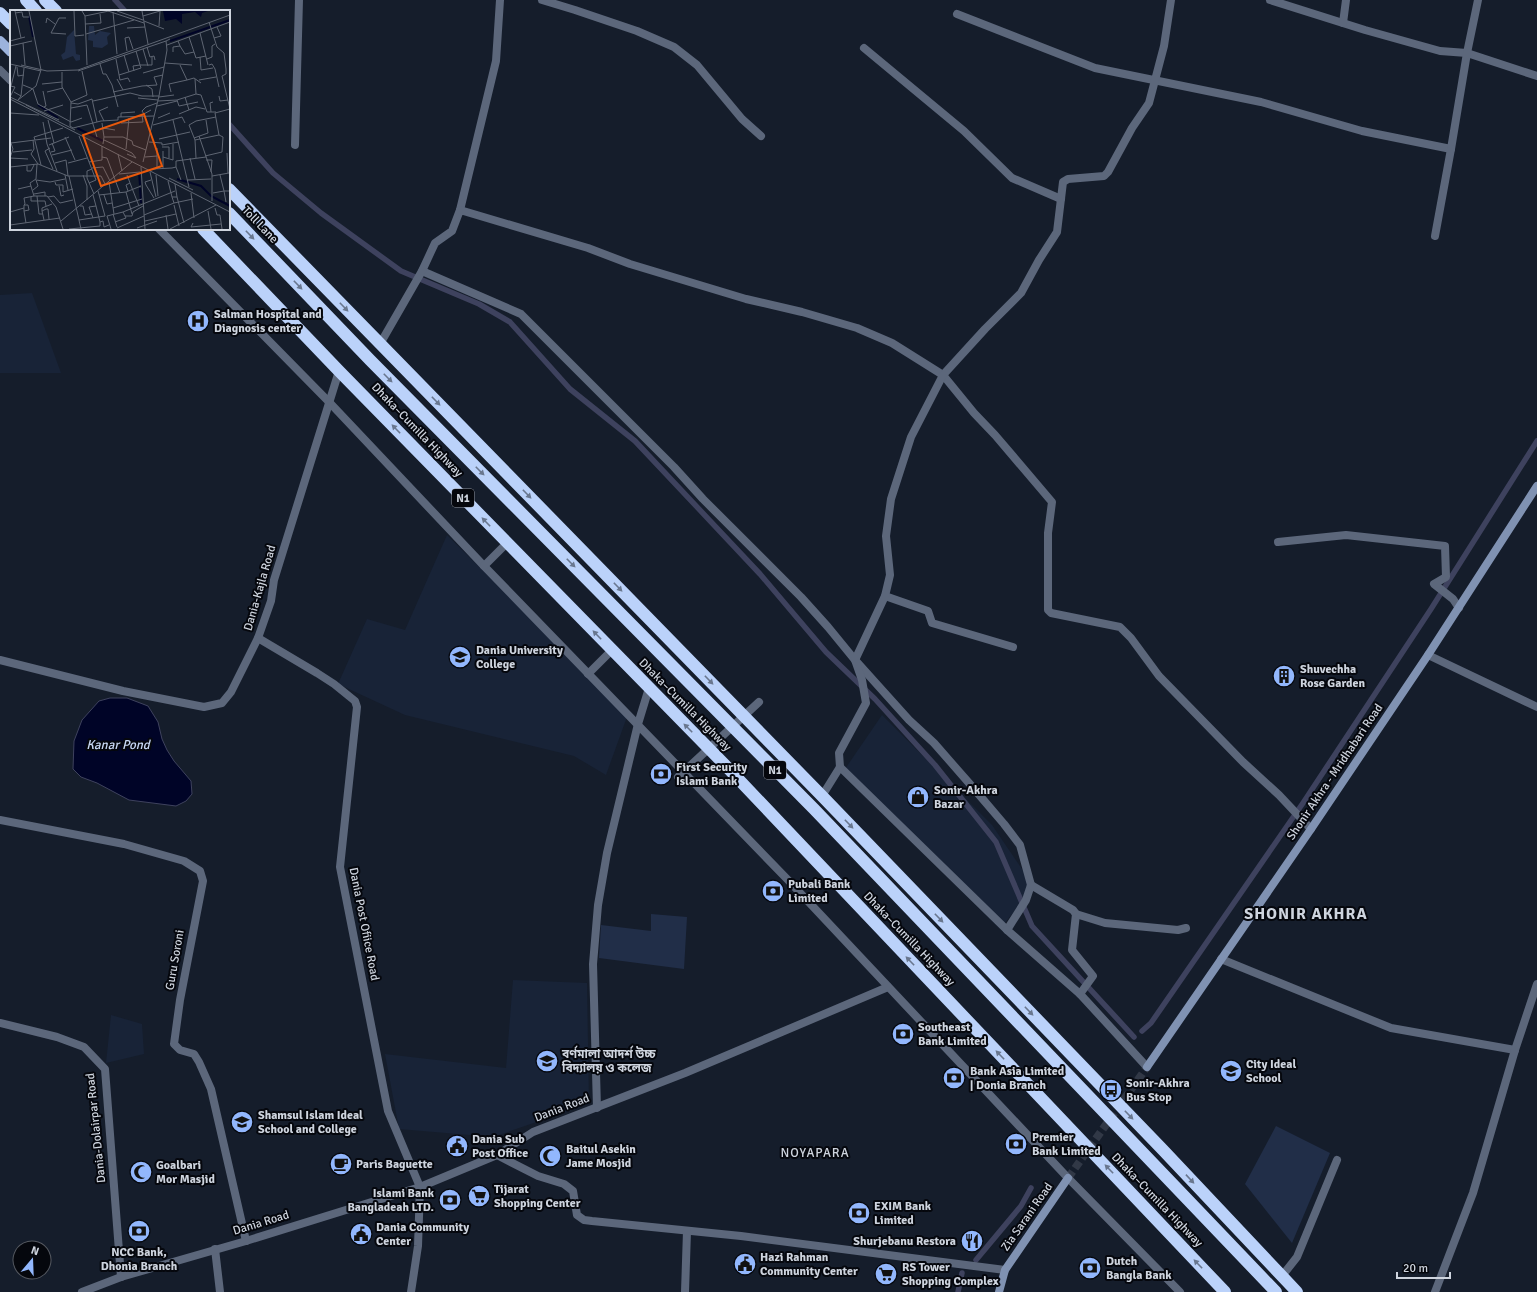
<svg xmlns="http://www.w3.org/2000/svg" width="1537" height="1292" font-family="Signika,'Noto Sans Bengali',sans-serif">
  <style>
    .built { fill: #182337 }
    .green { fill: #212e48 }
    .water { fill: #000427; stroke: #3e425e }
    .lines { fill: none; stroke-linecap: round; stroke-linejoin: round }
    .stream { stroke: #3e425e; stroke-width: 5.5 }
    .secondary-tunnel { stroke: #313846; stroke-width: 8; stroke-dasharray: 8 4; stroke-linecap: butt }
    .street { stroke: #5c677b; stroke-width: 8 }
    .secondary { stroke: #8092b2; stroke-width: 8 }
    .primary { stroke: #9cb3dd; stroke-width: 10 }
    .highway { stroke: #bbd2fa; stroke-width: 12 }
    .oneway { fill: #69778f }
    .labels { text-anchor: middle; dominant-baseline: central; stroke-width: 4; stroke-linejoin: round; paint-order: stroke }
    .shield { fill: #05070d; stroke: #92969f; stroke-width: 1 }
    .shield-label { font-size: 11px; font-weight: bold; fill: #ced4de }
    .street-label { font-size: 12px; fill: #ced4de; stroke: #05070d }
    .poi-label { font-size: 12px; font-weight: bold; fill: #ced4de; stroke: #05070d; text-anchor: start }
    .water-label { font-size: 13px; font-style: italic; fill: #c8d8f4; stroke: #05070d }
    .neighbourhood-label { font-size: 13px; letter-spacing: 1px; fill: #ced4de; stroke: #05070d }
    .district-label { font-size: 16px; font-weight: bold; letter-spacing: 1px; fill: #ced4de; stroke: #05070d }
    .inset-river { fill: none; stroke: #000427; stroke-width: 2 }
    .inset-road { fill: none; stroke: #5f6673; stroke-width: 1 }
    .view { fill: #e8590c; fill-opacity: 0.15; stroke: #e8590c; stroke-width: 2 }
    .inset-edge { fill: none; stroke: #ced4de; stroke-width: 2 }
  </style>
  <rect width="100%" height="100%" fill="#151d2b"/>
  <g class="built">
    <path d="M32 293 61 373H0V295Z"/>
    <path d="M447 535 628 714 606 775 574 756 405 715 338 684 367 619 405 630Z"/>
    <path d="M882 715 992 825 1024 872 1030 892 1000 929 845 769Z"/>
    <path d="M513 980 587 983 589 1104 493 1137 399 1129 385 1054 506 1068Z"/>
    <path d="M111 1015 142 1024 144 1054 106 1063Z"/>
  </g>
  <g class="green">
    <path d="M651 914 687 917 684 969 599 958 601 925 651 931Z"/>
    <path d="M1276 1126 1330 1153 1292 1243 1245 1184Z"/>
  </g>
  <path class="water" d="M110 698H127L148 706 158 722 162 739 167 750 174 761 191 781 192 794 186 801 176 806 129 800 97 783 81 777 73 769 74 741 82 720 99 701Z"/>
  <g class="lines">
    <g class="stream">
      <path d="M115 0 125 11"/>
      <path d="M229 124 273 173 321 213 401 271 479 304 510 322 570 389 635 441 760 574 826 652 875 699 935 765 996 842 1032 926 1134 1037"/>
      <path d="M1142 1031 1151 1023 1303 803 1431 609 1537 441"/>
      <path d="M976 1260 1021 1206 1031 1188"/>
      <path d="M958 1292 962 1273"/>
    </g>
    <path class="secondary-tunnel" d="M1068 1178 1147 1067"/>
    <g class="street">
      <path d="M542 0 575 10 637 31 674 47 697 65 742 119 761 136"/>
      <path d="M1270 0 1365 30 1440 51 1467 53 1537 76"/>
      <path d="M957 14 1095 68 1261 102 1362 131 1451 149 1467 53 1478 0"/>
      <path d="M1343 23 1346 0"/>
      <path d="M864 48 964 131 1012 178 1061 199"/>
      <path d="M0 70 11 81"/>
      <path d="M295 145 299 0"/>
      <path d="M460 210 496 61 500 0"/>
      <path d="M159 229 330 403 484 566 788 880 1068 1178 1180 1292"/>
      <path d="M1435 236 1451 149"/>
      <path d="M422 271 521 314 674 467 703 499 801 597 828 627 855 660 909 720 934 743 969 783 1004 824 1020 845 1031 885 1026 900 1007 930 840 767"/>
      <path d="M380 344 422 271 435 243 452 231 460 210 588 248 630 264 746 299 802 312 857 328 892 343 943 375 974 413 995 435 1052 502 1048 533V610L1051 613 1120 627 1131 638 1159 676 1243 762 1279 795 1311 829"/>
      <path d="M1278 542 1346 535 1445 546 1446 577 1434 584 1453 599 1459 608"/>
      <path d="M484 566 507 543"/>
      <path d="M885 596 928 611 932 623 1013 647"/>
      <path d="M258 638 317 673 334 684 355 701 357 707 340 867 388 1111 420 1187 418 1246 411 1292"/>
      <path d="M1428 655 1537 707"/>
      <path d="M0 660 123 691 204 707 222 703 231 692 258 638 271 601 274 580 339 371"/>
      <path d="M588 674 612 650"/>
      <path d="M678 777 759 702"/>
      <path d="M822 796 840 767 839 753 866 703 862 680 855 660 885 596 890 575 886 536 891 499 911 437 943 375 985 329 1021 293 1039 260 1057 232 1063 182 1068 179 1104 176 1108 172 1132 128 1149 103 1164 46 1171 0"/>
      <path d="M0 820 124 844 184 861 200 871 203 881 180 1000 174 1044 180 1050 194 1054 199 1062 211 1089 246 1241"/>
      <path d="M1031 885 1073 910 1076 914 1072 950 1093 976 1080 994"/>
      <path d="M1076 914 1105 923 1178 930 1186 928"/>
      <path d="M1007 930 1080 994 1147 1067"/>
      <path d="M1221 959 1391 1028 1515 1050"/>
      <path d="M0 1023 57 1037 84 1047 105 1069 121 1277"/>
      <path d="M597 1108 593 964 598 905 607 853 638 724 649 688"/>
      <path d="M497 1155 538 1176 564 1184 573 1191 577 1215 584 1220 592 1221 741 1236 1005 1270"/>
      <path d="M215 1249 220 1292"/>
      <path d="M1282 1276 1297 1257 1337 1160"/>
      <path d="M82 1292 121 1277 246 1241 420 1187 497 1155 533 1132 685 1073 888 987"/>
      <path d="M685 1292 687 1231"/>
      <path d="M1435 1292 1473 1193 1515 1050 1537 984"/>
    </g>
    <g class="secondary">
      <path d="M1147 1067 1311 829 1428 655 1537 486"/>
      <path d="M999 1292 1005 1270 1068 1178"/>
    </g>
    <path class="primary" d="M0 41 11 52"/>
    <g class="highway">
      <path d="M26 0 36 11"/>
      <path d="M45 0 56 11"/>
      <path d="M0 13 11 24"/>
      <path d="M229 189 822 796 1163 1150 1297 1292"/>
      <path d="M229 213 370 360 814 809 1276 1292"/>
      <path d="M203 229 339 371 725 765 1225 1292"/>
    </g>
  </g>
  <defs><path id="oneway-solid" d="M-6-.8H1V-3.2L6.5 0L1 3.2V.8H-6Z"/></defs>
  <g class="oneway">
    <use href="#oneway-solid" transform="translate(250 235) rotate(46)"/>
    <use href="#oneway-solid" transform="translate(298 285) rotate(46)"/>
    <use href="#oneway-solid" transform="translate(344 307) rotate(46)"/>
    <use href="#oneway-solid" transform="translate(388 378) rotate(45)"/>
    <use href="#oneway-solid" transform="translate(436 401) rotate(46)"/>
    <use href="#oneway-solid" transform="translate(396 429) rotate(-134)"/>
    <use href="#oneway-solid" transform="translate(480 471) rotate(45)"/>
    <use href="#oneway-solid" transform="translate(527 494) rotate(46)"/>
    <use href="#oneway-solid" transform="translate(486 522) rotate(-134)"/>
    <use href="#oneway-solid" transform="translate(571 563) rotate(45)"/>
    <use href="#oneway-solid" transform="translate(618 587) rotate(46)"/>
    <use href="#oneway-solid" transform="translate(597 635) rotate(-134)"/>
    <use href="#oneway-solid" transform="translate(709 680) rotate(46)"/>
    <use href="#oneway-solid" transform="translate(688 728) rotate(-135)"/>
    <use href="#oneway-solid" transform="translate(849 824) rotate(46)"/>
    <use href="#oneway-solid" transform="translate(939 918) rotate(46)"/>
    <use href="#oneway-solid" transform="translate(910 961) rotate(-134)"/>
    <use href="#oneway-solid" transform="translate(1029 1011) rotate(46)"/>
    <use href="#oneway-solid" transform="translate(1000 1055) rotate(-134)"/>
    <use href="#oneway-solid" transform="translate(1129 1115) rotate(46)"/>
    <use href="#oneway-solid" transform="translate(1109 1169) rotate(-134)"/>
    <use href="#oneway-solid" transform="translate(1190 1179) rotate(47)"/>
    <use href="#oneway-solid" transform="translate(1198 1264) rotate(-134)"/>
  </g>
  <defs>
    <g id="hospital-disc" transform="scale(1.15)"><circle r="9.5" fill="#92b7fd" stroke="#05070d"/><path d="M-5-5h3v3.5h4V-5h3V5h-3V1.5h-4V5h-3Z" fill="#111"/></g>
    <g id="university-disc" transform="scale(1.15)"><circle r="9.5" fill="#92b7fd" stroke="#05070d"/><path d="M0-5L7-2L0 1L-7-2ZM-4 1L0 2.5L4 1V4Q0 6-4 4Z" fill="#111"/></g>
    <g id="building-disc" transform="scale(1.15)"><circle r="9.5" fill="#92b7fd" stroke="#05070d"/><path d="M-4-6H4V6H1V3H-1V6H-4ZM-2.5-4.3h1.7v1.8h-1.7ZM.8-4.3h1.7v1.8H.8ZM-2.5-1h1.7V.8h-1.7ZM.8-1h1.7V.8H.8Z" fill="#111"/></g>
    <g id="bank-disc" transform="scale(1.15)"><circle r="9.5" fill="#92b7fd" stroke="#05070d"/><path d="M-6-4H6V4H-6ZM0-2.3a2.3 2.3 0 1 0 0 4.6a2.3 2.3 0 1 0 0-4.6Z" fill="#111"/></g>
    <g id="shop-disc" transform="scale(1.15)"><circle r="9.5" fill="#92b7fd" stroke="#05070d"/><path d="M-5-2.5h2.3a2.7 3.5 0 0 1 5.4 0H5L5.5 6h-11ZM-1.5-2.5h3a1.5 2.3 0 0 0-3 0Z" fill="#111"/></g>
    <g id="school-disc" transform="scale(1.15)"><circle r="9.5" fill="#92b7fd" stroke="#05070d"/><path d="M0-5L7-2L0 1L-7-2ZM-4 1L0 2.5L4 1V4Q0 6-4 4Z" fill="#111"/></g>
    <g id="bus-disc" transform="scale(1.15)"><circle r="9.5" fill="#92b7fd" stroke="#05070d"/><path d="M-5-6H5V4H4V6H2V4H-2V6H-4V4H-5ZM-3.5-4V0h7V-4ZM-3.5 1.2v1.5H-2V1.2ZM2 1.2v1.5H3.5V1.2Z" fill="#111"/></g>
    <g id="civic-disc" transform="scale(1.15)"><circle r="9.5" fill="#92b7fd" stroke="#05070d"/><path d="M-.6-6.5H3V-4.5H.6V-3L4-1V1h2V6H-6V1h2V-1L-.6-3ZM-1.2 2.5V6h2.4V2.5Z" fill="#111"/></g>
    <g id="mosque-disc" transform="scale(1.15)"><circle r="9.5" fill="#92b7fd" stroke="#05070d"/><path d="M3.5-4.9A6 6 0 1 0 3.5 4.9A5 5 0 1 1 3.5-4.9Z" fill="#111"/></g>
    <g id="cafe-disc" transform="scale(1.15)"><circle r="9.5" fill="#92b7fd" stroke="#05070d"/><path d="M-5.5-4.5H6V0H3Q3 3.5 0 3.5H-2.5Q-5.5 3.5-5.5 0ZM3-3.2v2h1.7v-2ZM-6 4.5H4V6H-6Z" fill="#111"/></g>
    <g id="supermarket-disc" transform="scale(1.15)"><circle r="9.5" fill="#92b7fd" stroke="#05070d"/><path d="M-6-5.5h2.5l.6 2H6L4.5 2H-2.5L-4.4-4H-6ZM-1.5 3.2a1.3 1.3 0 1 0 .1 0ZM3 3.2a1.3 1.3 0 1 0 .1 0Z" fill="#111"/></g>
    <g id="restaurant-disc" transform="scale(1.15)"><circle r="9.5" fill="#92b7fd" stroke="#05070d"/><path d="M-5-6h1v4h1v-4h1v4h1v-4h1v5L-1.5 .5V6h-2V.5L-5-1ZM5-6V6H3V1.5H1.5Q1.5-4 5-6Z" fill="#111"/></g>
  </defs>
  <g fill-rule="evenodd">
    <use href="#hospital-disc" x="198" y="321"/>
    <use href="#university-disc" x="460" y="657"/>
    <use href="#building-disc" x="1284" y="676"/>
    <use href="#bank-disc" x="661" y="774"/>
    <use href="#shop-disc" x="918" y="797"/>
    <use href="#bank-disc" x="773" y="891"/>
    <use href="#bank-disc" x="903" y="1034"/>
    <use href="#university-disc" x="547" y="1061"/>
    <use href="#school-disc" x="1231" y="1071"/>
    <use href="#bank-disc" x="954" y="1078"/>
    <use href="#bus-disc" x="1111" y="1090"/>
    <use href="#school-disc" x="242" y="1122"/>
    <use href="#bank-disc" x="1016" y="1144"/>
    <use href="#civic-disc" x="457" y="1146"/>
    <use href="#mosque-disc" x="550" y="1156"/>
    <use href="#cafe-disc" x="341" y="1164"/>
    <use href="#mosque-disc" x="141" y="1172"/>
    <use href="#supermarket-disc" x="479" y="1196"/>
    <use href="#bank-disc" x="450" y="1200"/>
    <use href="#bank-disc" x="859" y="1213"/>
    <use href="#bank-disc" x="139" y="1231"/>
    <use href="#civic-disc" x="361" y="1234"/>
    <use href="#restaurant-disc" x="972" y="1241"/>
    <use href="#civic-disc" x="745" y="1264"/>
    <use href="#bank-disc" x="1090" y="1268"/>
    <use href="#supermarket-disc" x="886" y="1274"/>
  </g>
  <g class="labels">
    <g class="shield">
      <rect x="452" y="489" width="22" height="18" rx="3"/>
      <rect x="764" y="761" width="22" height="18" rx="3"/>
    </g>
    <g class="shield-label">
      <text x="463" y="498">N1</text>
      <text x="775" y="770">N1</text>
    </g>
    <g class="street-label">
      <text transform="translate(260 225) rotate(46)">Toll Lane</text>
      <text transform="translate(417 430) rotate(46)">Dhaka–Cumilla Highway</text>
      <text transform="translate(260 588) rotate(-74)">Dania-Kajla Road</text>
      <text transform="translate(685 705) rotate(45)">Dhaka–Cumilla Highway</text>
      <text transform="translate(1335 772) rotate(-56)">Shonir Akhra - Mridhabari Road</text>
      <text transform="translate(364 924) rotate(79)">Dania Post Ofiice Road</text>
      <text transform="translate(909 939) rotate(46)">Dhaka–Cumilla Highway</text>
      <text transform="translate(175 960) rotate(-80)">Guru Soroni</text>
      <text transform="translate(562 1108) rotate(-21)">Dania Road</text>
      <text transform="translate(96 1128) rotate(-96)">Dania-Dolairpar Road</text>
      <text transform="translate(1157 1200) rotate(46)">Dhaka–Cumilla Highway</text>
      <text transform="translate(1027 1217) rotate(-55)">Zia Sarani Road</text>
      <text transform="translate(261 1223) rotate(-17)">Dania Road</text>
    </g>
    <g class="poi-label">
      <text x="214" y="314">Salman Hospital and<tspan x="214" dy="14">Diagnosis center</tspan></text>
      <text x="476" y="650">Dania University<tspan x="476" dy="14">College</tspan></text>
      <text x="1300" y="669">Shuvechha<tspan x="1300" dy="14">Rose Garden</tspan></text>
      <text x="676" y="767">First Security<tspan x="676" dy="14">Islami Bank</tspan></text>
      <text x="934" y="790">Sonir-Akhra<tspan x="934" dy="14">Bazar</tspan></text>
      <text x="788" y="884">Pubali Bank<tspan x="788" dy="14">Limited</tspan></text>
      <text x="918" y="1027">Southeast<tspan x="918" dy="14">Bank Limited</tspan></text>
      <text x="562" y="1054">বর্ণমালা আদর্শ উচ্চ<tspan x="562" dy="14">বিদ্যালয় ও কলেজ</tspan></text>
      <text x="1246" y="1064">City Ideal<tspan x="1246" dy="14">School</tspan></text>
      <text x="970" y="1071">Bank Asia Limited<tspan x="970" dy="14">| Donia Branch</tspan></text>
      <text x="1126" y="1083">Sonir-Akhra<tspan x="1126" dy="14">Bus Stop</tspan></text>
      <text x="258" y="1115">Shamsul Islam Ideal<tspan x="258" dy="14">School and College</tspan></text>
      <text x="1032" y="1137">Premier<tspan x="1032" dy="14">Bank Limited</tspan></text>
      <text x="472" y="1139">Dania Sub<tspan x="472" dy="14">Post Office</tspan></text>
      <text x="566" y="1149">Baitul Asekin<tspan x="566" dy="14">Jame Mosjid</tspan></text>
      <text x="356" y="1164">Paris Baguette</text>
      <text x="156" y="1165">Goalbari<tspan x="156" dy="14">Mor Masjid</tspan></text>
      <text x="494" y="1189">Tijarat<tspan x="494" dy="14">Shopping Center</tspan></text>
      <text x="434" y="1193" text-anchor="end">Islami Bank<tspan x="434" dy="14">Bangladeah LTD.</tspan></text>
      <text x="874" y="1206">EXIM Bank<tspan x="874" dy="14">Limited</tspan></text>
      <text x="376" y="1227">Dania Community<tspan x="376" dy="14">Center</tspan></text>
      <text x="956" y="1241" text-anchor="end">Shurjebanu Restora</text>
      <text x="139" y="1252" text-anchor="middle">NCC Bank,<tspan x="139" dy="14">Dhonia Branch</tspan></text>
      <text x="760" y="1257">Hazi Rahman<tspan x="760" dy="14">Community Center</tspan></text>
      <text x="1106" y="1261">Dutch<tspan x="1106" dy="14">Bangla Bank</tspan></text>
      <text x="902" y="1267">RS Tower<tspan x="902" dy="14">Shopping Complex</tspan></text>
    </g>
    <g class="water-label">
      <text x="118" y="745">Kanar Pond</text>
    </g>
    <g class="neighbourhood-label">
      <text x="815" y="1153">NOYAPARA</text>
    </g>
    <g class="district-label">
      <text x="1306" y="914">SHONIR AKHRA</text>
    </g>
  </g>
  <g transform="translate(10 10)">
    <rect width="220" height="220" fill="#151d2b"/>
    <path d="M79 16H84L85 25 90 21 101 23 97 27 98 34 92 38 83 37V31L78 30ZM64 20 66 44 70 45V50L66 51 63 46 53 50 51 45 55 42 57 27Z" fill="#212e48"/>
    <path d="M153 1H198L192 3 191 7 185 2 172 4V14L166 9 155 11Z" fill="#000427"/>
    <path class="inset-river" d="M19 6 23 27M160 31 220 10M28 95 48 108M67 118 93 131M129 163 130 175M167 169 191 176 201 186 220 196M130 178 131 193"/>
    <path class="inset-road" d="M5 1 11 28M64 1 65 26 74 25M72 1 75 6 99 1M98 1 134 13M107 1 133 10M132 1 138 34M103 2 107 44M5 3 12 2 13 7H19M75 6 77 55M133 6 150 1 149 16M56 8H49L41 23 56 24M134 11 154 19M36 13 37 8 45 14M75 14 91 13 90 4M117 18 135 17M190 23 198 55M76 24 124 10M179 27 186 48 196 46M204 28 211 26 207 17M0 31 15 27M13 33 15 55M157 35 220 12M0 36 22 31M170 36 175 44 184 42M137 37 140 47 144 46 145 50M133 39 138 56M117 41 115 28 119 27 123 39M126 41 130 55H142V47M163 42V37L170 36 168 31M114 45 119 62M190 47 191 60 203 58M106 49 110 70 118 68 120 72M197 49 202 47V36L205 34M155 53 182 55M0 54 31 61M90 54 93 64H96L102 75 108 97M11 55 37 61 68 60 220 5M170 55 177 70 184 68 191 73M199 55 202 54 205 59 209 77M7 57 8 66 14 65M68 61 156 31M124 61 123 56 130 55M52 62V77L61 92 77 85 72 61M133 63 154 57M109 65 131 58 130 55M107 69 113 80M185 69 186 84M189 70 206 67M32 74 52 72M13 75 23 79 28 94 61 112 72 108M136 75 142 79 143 87M1 76 6 56M132 76 147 75 144 67 153 65M33 81 36 96 34 97M4 82 11 86 8 90M37 82 53 78M103 82 132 76M161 82 159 74 177 70M11 86 14 58M209 86 210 91 218 90M0 87 5 77 0 76M0 87 49 110M149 87 164 85M175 87 179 100M128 88 148 90M0 89 220 202M8 90 26 76 31 60 19 1M167 90 169 96 188 92M83 91 120 83 132 86H149M148 91 167 90 186 84 191 85 197 102H206M61 92 60 116 63 118 91 111 108 110V107L144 106M61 93 68 94 82 89 87 112M16 95 65 120M147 96 167 91M61 98 77 95 87 127M34 101 53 95M201 102 200 93 203 92M0 103 29 105M134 104 132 101 136 97 147 93M169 104 186 97 195 99M111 107V103L125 102M148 108 160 103M38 110 44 133M163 110 179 177M94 111 89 101 98 97M33 112 37 134 47 161M92 113 94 127M111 113 133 112 132 105 141 100M143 115 172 107 175 113M93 118 105 120M69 126 86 170 79 173M189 126 202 164V191M55 127 65 150M184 128 198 123 196 110M149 129 180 122M0 130 3 139 0 148M23 130 24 139 21 144 28 154M25 130 24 127 53 118M94 130 122 143 126 148 117 144M185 130 209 125M25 131 31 155M139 132 152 133V135L169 132M1 133 41 128M93 134 94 127H113L122 131 123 135 136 140M39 135 59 127M152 137H159V148M40 138 35 141 43 159M147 138V159M116 139 119 108M3 142 22 140M41 142 45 141 42 133M217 143 218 163M108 144 112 161M42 145 62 140M195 146 212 142 213 127 209 125 205 103 220 99 212 66 216 64V59L214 43 207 37 199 12M92 147 97 148 110 183M135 147 147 146M153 147 163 150V134M0 148 18 149M180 148 185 169M186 148 185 130 179 115 186 111 206 107M196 150H202L201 162M79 152 92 150V136M133 152 149 86 157 40 156 31 160 29M45 153 56 150 58 166M58 153 77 148M17 156V161H21L24 155M0 157 28 154 58 166H91L95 174M131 157 135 219M166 157 171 170M82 158 93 157 100 171M153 158V141M82 159 77 161V168L84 184M143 159 162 158 166 157V151L196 147M140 162 146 187M109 164 130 162M55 165 58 180M73 165 77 176V190M117 165 120 173 116 175 118 181M146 165 148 186M59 166 71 219M202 166 219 163M159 168 183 180M26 170 40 172 55 169M141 170 135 172 136 175 144 188M177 170 201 169M158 171 162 187H167L165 174M45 172 46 175H53V182L63 179M99 172 104 204M120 173 129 196M49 176 51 186 54 185M8 179 21 176M23 180 28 176 26 170M88 181 95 206M181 183 184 208M203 183 214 181 210 165M24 184 35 182V186M89 185 116 182M94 185 97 194 102 193M24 186H37L46 197 53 219M27 186 29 204H33M21 187V191H35L36 196M38 187 44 186 50 193 63 190M162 187 164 193 183 189M167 187 174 213M216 192 214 181H220M14 195H18L19 200 14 201V195L15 194 14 188 24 186 20 173 26 169 27 154M164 195 169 216M70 196H73L75 205 82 204M86 196 90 212M103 198 132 189M205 198 207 205H210L212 219M14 201 16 213M32 201V198L42 194M198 201 201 219M0 202 14 198M113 202 115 206H122L123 202 133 196M103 204 107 217M122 204 116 182 131 176M134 205 164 193M156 205 158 219M97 206 113 202 165 181M97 206 101 219M83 208 79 197 86 196 83 185M34 210 32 201 36 199H38L39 209M69 210 95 206M51 211 122 152M135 211 166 204M105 212 116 208 115 206M183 213 181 217 211 214M0 215 50 208M107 218 134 206M127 218 147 211M59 219 90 216V212L93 211 94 217 99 215M160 219 206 195"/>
    <path class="view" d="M134 104 152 156 91 176 73 125Z"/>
    <rect width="220" height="220" class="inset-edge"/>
  </g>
  <g transform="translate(32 1260) rotate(19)"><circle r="19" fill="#05070d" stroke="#555961"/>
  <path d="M0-3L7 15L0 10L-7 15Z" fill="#92b7fd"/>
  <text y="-6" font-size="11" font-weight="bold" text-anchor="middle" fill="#ced4de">N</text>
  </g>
  <path d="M1397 1272v6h53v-6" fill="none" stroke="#ced4de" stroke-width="2"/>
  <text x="1403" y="1272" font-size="12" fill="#ced4de" stroke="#05070d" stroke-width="3" paint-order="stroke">20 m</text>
</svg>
